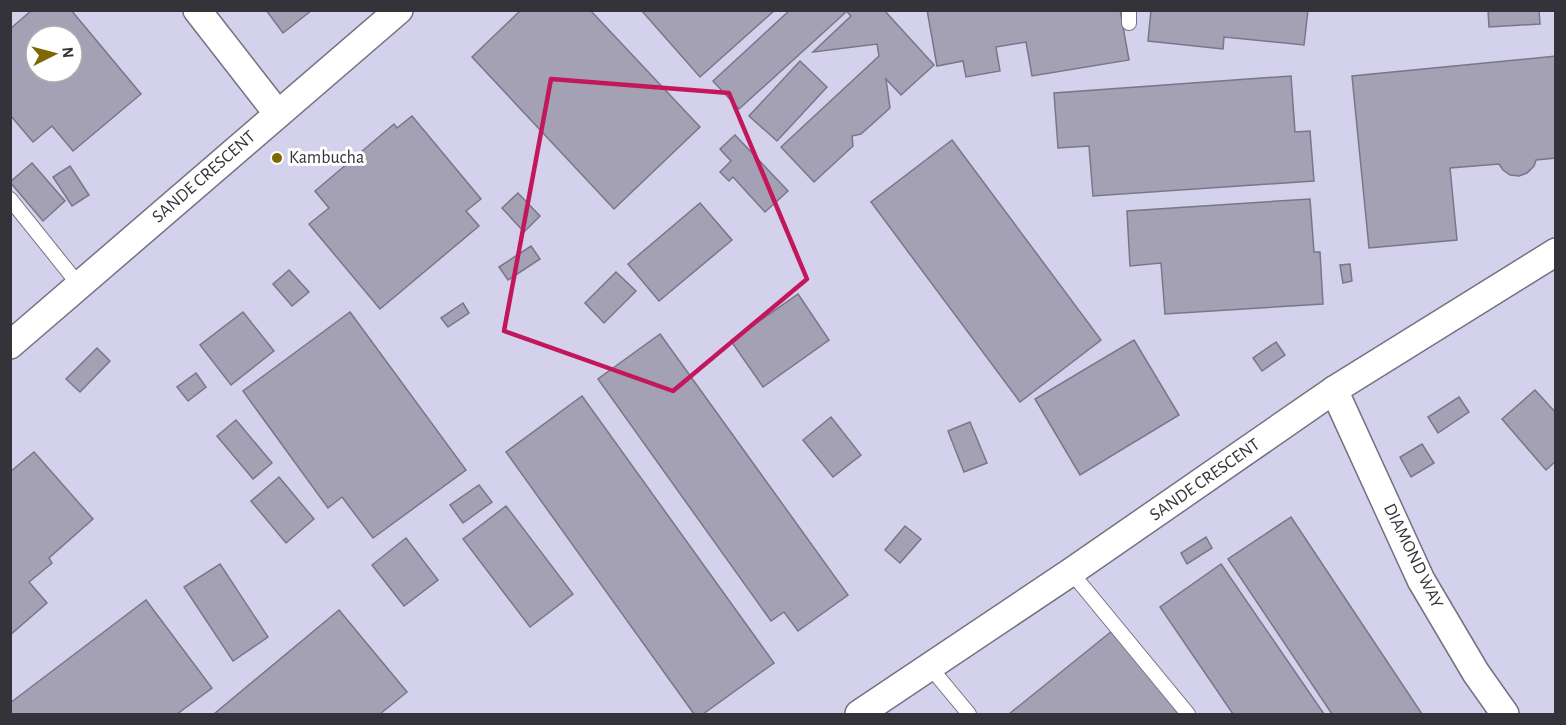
<svg xmlns="http://www.w3.org/2000/svg" width="1566" height="725" font-family="'Alegreya Sans',sans-serif">
  <style>
    .built { fill: #d3d1eb; fill-rule: evenodd }
    .building { fill: #a3a1b3; stroke: #787787; stroke-width: 1.5; fill-rule: evenodd }
    .lines { fill: none; stroke-linecap: round; stroke-linejoin: round }
    .lane-casing { stroke: #737282; stroke-width: 16 }
    .street-casing { stroke: #737282; stroke-width: 30 }
    .lane { stroke: #fff; stroke-width: 14 }
    .street { stroke: #fff; stroke-width: 27 }
    .marked { fill: none; stroke: #c2185b; stroke-width: 4.5; stroke-linejoin: round }
    .poi-dot { fill: #7c6900; stroke: #fff; stroke-width: 2 }
    .labels { text-anchor: middle; dominant-baseline: central; stroke-width: 6; stroke-linejoin: round; paint-order: stroke }
    .poi-label { font-size: 18px; fill: #34333a; stroke: #fff; text-anchor: start }
    .street-label { font-size: 18px; fill: #34333a; stroke: #fff }
  </style>
  <rect width="100%" height="100%" fill="#dddcee"/>
  <path class="built" d="M11 11H1555V714H11ZM36 36H72V72H36Z"/>
  <g class="building">
    <path d="M32 10H71L141 94 73 151 52 126 33 142 10 115V29ZM36 36H72V72H36Z"/>
    <path d="M266 10H312L283 33Z"/>
    <path d="M521 10H590L700 127 614 209 472 57Z"/>
    <path d="M641 10H775L700 77Z"/>
    <path d="M790 10H843L845 13 739 109 713 81Z"/>
    <path d="M845 10H884L934 65 901 95 886 79 890 108 861 134 852 136 853 146 814 182 781 147 879 56 877 44 813 52 851 16Z"/>
    <path d="M927 10H1120L1129 60 1032 76 1026 42 996 47 1000 71 966 77 963 61 937 66Z"/>
    <path d="M1151 10H1308L1304 45 1224 37 1223 49 1148 41Z"/>
    <path d="M1488 10H1539L1540 24 1489 27Z"/>
    <path d="M1556 56V158L1536 160 1534 166 1527 173 1519 176 1510 175 1503 170 1499 164 1450 168 1457 240 1369 248 1352 76Z"/>
    <path d="M800 61 827 87 777 141 749 116Z"/>
    <path d="M1291 76 1295 132 1310 131 1314 181 1093 196 1089 146 1058 148 1054 93Z"/>
    <path d="M412 116 481 199 466 211 479 226 380 309 309 224 329 208 315 191 394 124 397 128Z"/>
    <path d="M735 135 788 191 765 212 733 177 729 181 720 172 731 161 720 149Z"/>
    <path d="M952 140 1101 340 1020 402 871 202Z"/>
    <path d="M32 163 65 201 43 221 10 182Z"/>
    <path d="M70 166 89 195 72 206 53 177Z"/>
    <path d="M518 193 540 216 524 232 502 208Z"/>
    <path d="M1310 199 1314 252H1320L1323 304 1165 314 1161 263 1130 266 1127 211Z"/>
    <path d="M700 203 732 240 659 301 628 264Z"/>
    <path d="M531 246 540 259 508 280 499 267Z"/>
    <path d="M1350 264 1352 281 1343 283 1340 265Z"/>
    <path d="M289 270 309 292 292 306 273 284Z"/>
    <path d="M616 272 636 291 604 323 585 303Z"/>
    <path d="M798 294 829 340 763 387 731 341Z"/>
    <path d="M463 303 469 313 448 327 441 318Z"/>
    <path d="M243 312 274 351 231 385 200 345Z"/>
    <path d="M350 312 466 470 373 538 342 497 328 508 243 391Z"/>
    <path d="M660 334 848 595 798 631 784 612 771 621 598 379Z"/>
    <path d="M1134 340 1179 415 1080 475 1035 399Z"/>
    <path d="M1276 342 1285 355 1262 371 1253 358Z"/>
    <path d="M97 348 110 361 80 392 66 379Z"/>
    <path d="M196 373 206 387 188 401 177 387Z"/>
    <path d="M1535 390 1556 413V461L1546 470 1502 419Z"/>
    <path d="M582 396 774 663 703 714H694L506 452Z"/>
    <path d="M1459 397 1469 412 1438 433 1428 417Z"/>
    <path d="M831 417 861 455 833 477 803 440Z"/>
    <path d="M236 420 272 463 253 479 217 436Z"/>
    <path d="M970 422 987 463 964 472 948 431Z"/>
    <path d="M1422 444 1434 463 1411 477 1400 457Z"/>
    <path d="M34 452 93 519 49 558 52 563 29 582 47 603 10 635V472Z"/>
    <path d="M279 477 314 519 286 543 251 501Z"/>
    <path d="M479 485 492 502 463 523 450 505Z"/>
    <path d="M506 506 573 594 530 627 463 539Z"/>
    <path d="M1291 517 1422 714H1332L1228 559Z"/>
    <path d="M905 526 921 539 900 563 885 550Z"/>
    <path d="M1206 537 1212 548 1187 564 1181 553Z"/>
    <path d="M406 538 438 580 404 606 372 565Z"/>
    <path d="M220 564 268 637 233 661 184 587Z"/>
    <path d="M1221 564 1324 714H1233L1160 607Z"/>
    <path d="M146 600 212 688 177 714H10V703Z"/>
    <path d="M339 610 407 692 380 714H214Z"/>
    <path d="M1112 631 1179 714H1009Z"/>
  </g>
  <g class="lines">
    <g class="lane-casing">
      <g id="lane">
        <path d="M1129 23V10"/>
        <path d="M10 199 79 285"/>
        <path d="M1071 572 1188 714"/>
        <path d="M930 667 969 714"/>
      </g>
    </g>
    <g class="street-casing">
      <g id="street">
        <path d="M197 10 278 114"/>
        <path d="M10 345 399 10"/>
        <path d="M1334 390 1421 580 1476 673 1505 714"/>
        <path d="M859 714 1071 572 1334 390 1556 252"/>
      </g>
    </g>
    <use href="#lane" class="lane"/>
    <use href="#street" class="street"/>
  </g>
  <path class="marked" d="M551 79 729 93 807 279 673 391 504 331Z"/>
  <circle class="poi-dot" cx="277" cy="158" r="6"/>
  <g class="labels">
    <g class="poi-label">
      <text x="289" y="158">Kambucha</text>
    </g>
    <g class="street-label">
      <text transform="translate(204 177) rotate(-41)">SANDE CRESCENT</text>
      <text transform="translate(1205 480) rotate(-35)">SANDE CRESCENT</text>
      <text transform="translate(1413 556) rotate(64)">DIAMOND WAY</text>
    </g>
  </g>
  <rect width="1566" height="725" fill="none" stroke="#34333a" stroke-width="24"/>
  <g transform="translate(54 54) rotate(84)"><circle r="28" fill="#ffffff" stroke="#aeadb0" stroke-width="1.5"/>
  <path d="M0-4.5L10 22L0 15L-10 22Z" fill="#7c6900"/>
  <text y="-9" font-size="16" font-weight="bold" text-anchor="middle" fill="#34333a">N</text>
  </g>
</svg>
